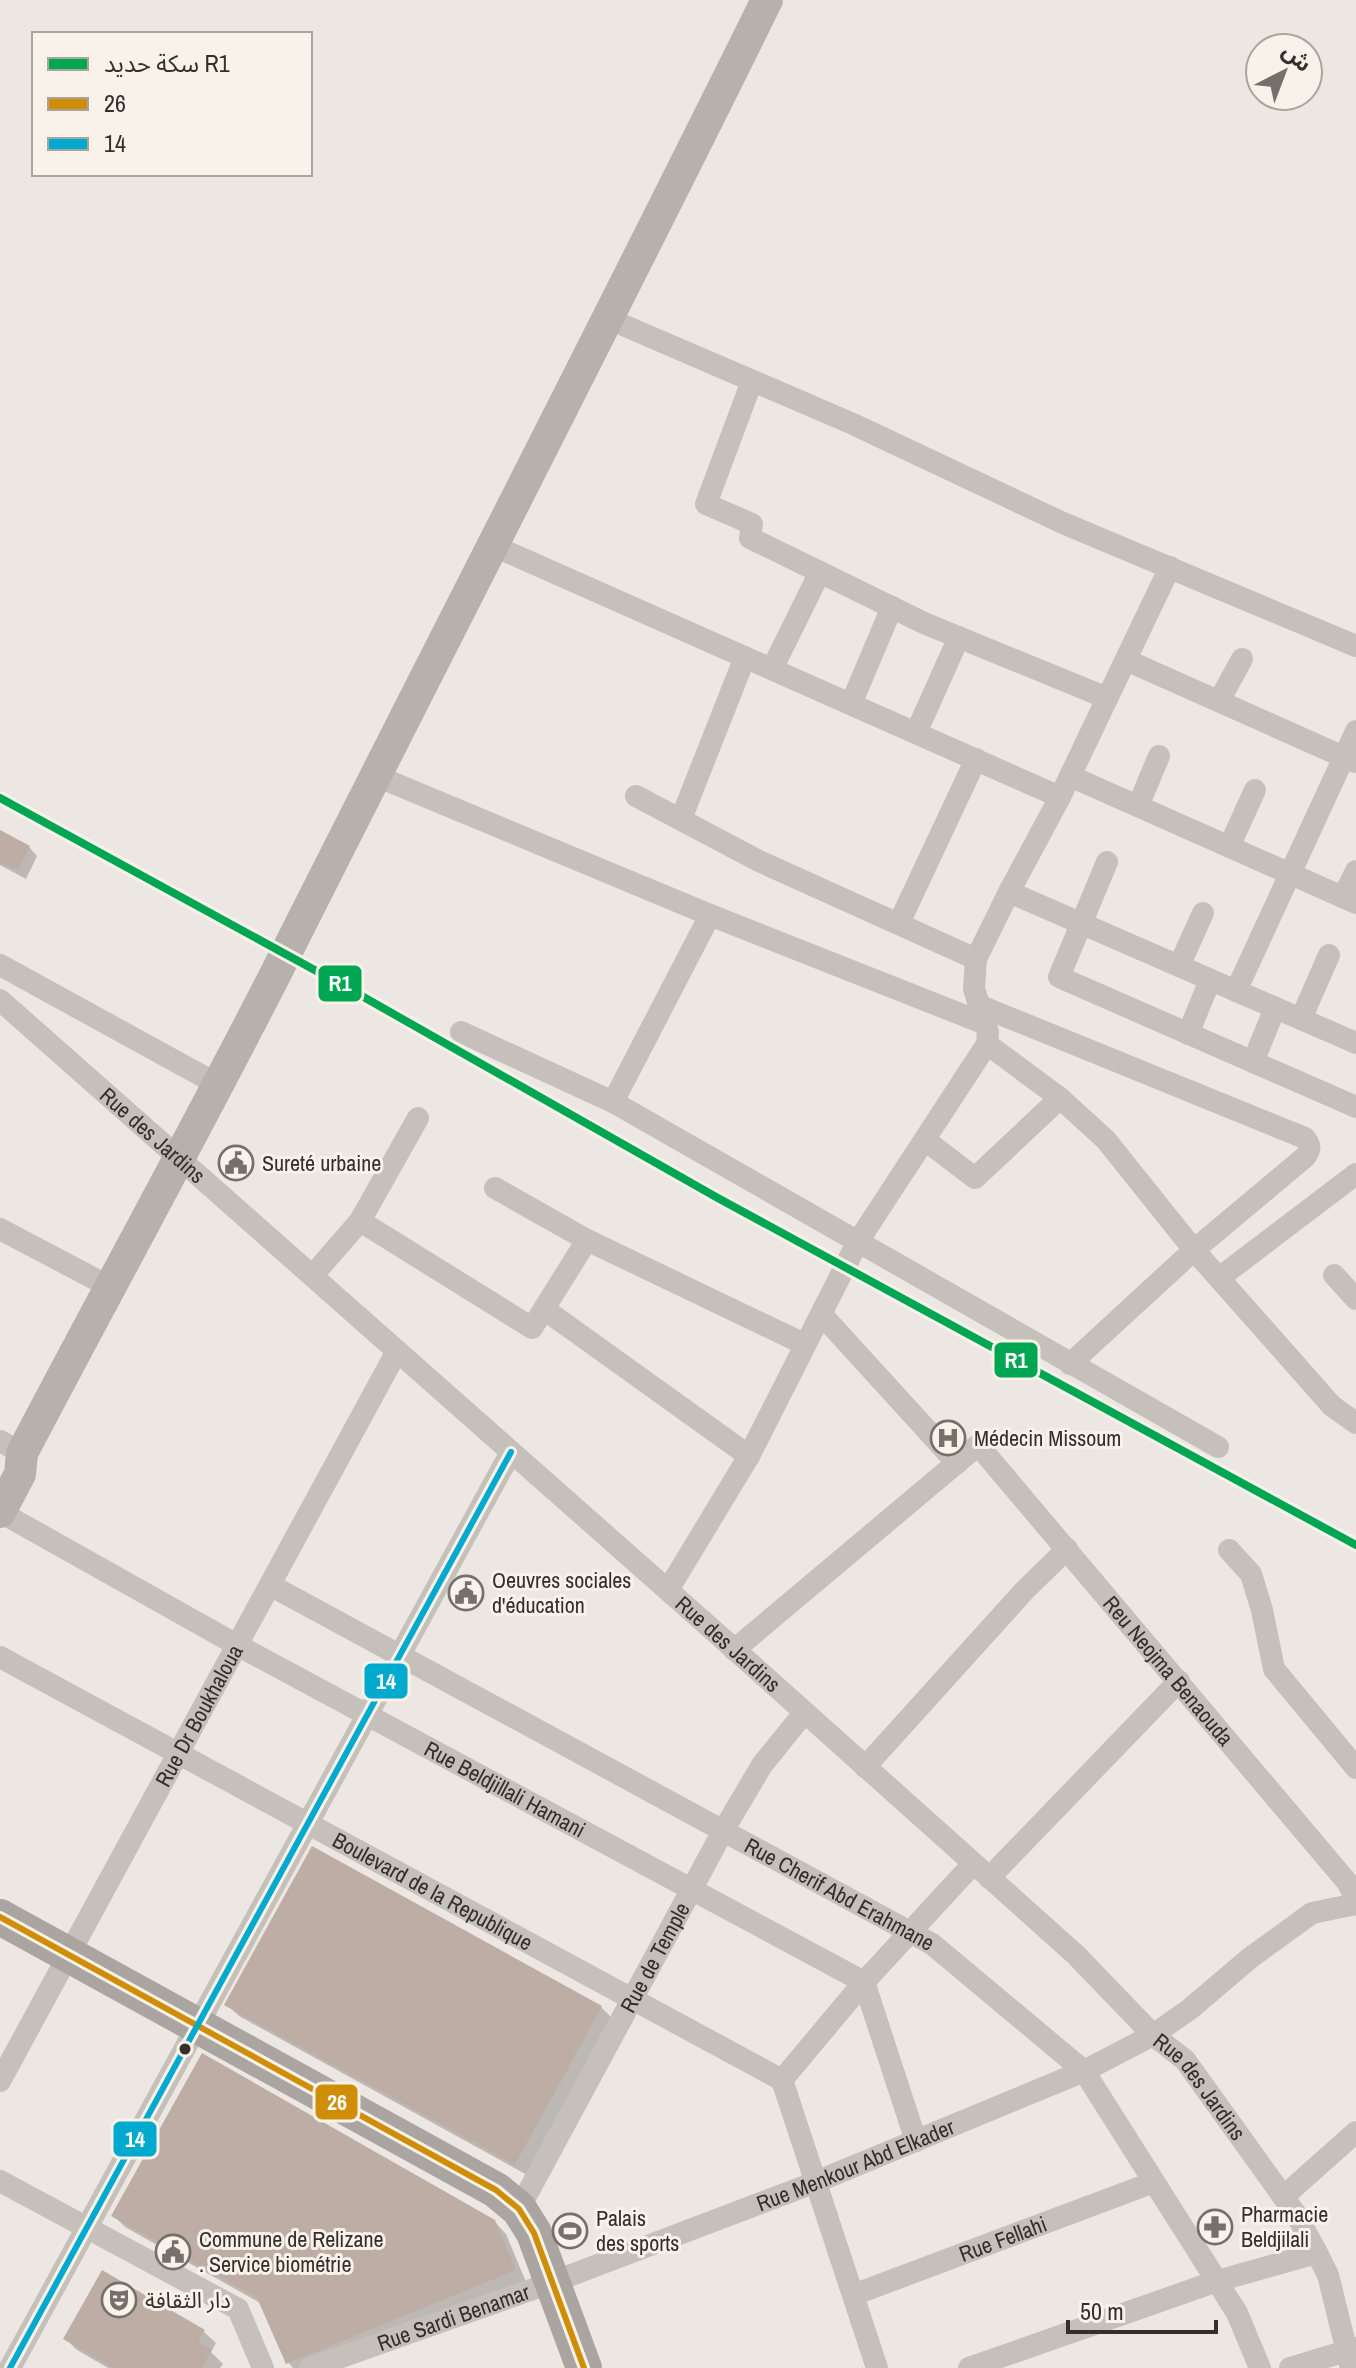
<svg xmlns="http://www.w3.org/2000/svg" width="1356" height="2368" font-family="'Archivo Narrow','Noto Sans Arabic',sans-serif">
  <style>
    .shadow { fill: #0003 }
    .building { fill: #beada5 }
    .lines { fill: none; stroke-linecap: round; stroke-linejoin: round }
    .street { stroke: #c6c0bb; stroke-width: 22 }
    .secondary { stroke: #b6b1ac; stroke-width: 32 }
    .primary { stroke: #aaa5a0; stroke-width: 36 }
    .bus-1-casing { stroke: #f8f2ea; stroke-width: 12 }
    .bus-2-casing { stroke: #f8f2ea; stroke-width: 12 }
    .bus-1 { stroke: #d08e08; stroke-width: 6 }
    .bus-2 { stroke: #00a9ce; stroke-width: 6 }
    .rail-1-casing { stroke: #f8f2ea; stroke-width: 14 }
    .rail-1 { stroke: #00a651; stroke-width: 8 }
    .bus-dot { fill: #362e2a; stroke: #f8f2ea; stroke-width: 3 }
    .labels { text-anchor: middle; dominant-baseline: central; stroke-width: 6; stroke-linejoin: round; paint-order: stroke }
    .street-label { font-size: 22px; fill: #362e2a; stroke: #f8f2ea }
    .poi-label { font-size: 22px; fill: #362e2a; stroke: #f8f2ea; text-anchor: start }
    .line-badge { stroke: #f8f2ea; stroke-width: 3 }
    .badge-label { font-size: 22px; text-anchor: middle; font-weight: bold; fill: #fff }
  </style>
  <rect width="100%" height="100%" fill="#ece7e2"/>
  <g class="shadow">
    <path d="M0 832 29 847 37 856 26 879 0 865Z"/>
    <path d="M227 2005 601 2007 613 2019 527 2175 239 2016Z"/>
    <path d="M113 2215 494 2221 506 2234 526 2282 315 2368H293L288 2362 262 2304 125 2227Z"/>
    <path d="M103 2273 204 2332 216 2343 211 2352 223 2364 220 2368H108L77 2350 65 2338Z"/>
  </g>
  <g class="building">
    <path d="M0 830 30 846 18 871 0 862Z"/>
    <path d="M312 1846 602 2006 515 2165 224 2005Z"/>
    <path d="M202 2053 495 2220 516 2270 286 2364 257 2298 111 2216Z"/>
    <path d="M102 2270 205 2330 198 2342 212 2350 202 2368H113L63 2339Z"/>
  </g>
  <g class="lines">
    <g class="street">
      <path d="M609 319 853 424 1063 523 1356 646"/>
      <path d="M752 381 706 504 752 524 750 538 924 623 1107 698"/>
      <path d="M494 546 1060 797"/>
      <path d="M1126 660 1355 762"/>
      <path d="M772 669 820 572"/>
      <path d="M1219 701 1242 659"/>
      <path d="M851 704 892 607"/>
      <path d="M916 733 959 637"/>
      <path d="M374 775 710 915 983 1023"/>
      <path d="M1070 776 1356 903"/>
      <path d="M636 796 759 861 976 959"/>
      <path d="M1138 806 1159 756"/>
      <path d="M681 819 745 657"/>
      <path d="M1229 847 1255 790"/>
      <path d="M1107 862 1059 977 1356 1107"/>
      <path d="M1009 892 1356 1043"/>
      <path d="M1343 897 1356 871"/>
      <path d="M899 923 976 759"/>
      <path d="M0 965 217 1084"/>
      <path d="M1179 966 1203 913"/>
      <path d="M1236 991 1356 731"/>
      <path id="s1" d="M0 1000 714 1631 1076 1955 1153 2035 1185 2060 1297 2216 1317 2253 1328 2275 1351 2368"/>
      <path d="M978 1005 1305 1138C1311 1146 1311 1149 1305 1157L1194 1250 1070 1364"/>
      <path d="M1301 1019 1329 955"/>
      <path d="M461 1032 613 1102 1218 1447"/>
      <path d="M1188 1034 1210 980"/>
      <path d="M987 1044 1060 1098 1106 1140 1194 1250 1332 1406 1356 1423"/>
      <path d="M1253 1062 1275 1008"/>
      <path d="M613 1102 710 915"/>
      <path d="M925 1140 975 1178 1060 1098"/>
      <path d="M495 1188 587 1240"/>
      <path d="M360 1221 532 1328 587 1240 804 1344"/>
      <path d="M0 1229 110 1287"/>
      <path d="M313 1275 360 1221 418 1118"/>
      <path d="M1334 1275 1356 1299"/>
      <path d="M1219 1278 1356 1174"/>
      <path d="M544 1309 749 1456"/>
      <path d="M822 1315 957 1463"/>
      <path d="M0 1441 22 1453"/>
      <path id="s2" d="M0 1512 237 1645 864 1982 916 2141"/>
      <path d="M1229 1550 1251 1574 1262 1610 1274 1669 1356 1768"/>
      <path id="s3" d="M270 1585 932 1944 1084 2071 1237 2313 1260 2368"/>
      <path d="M668 1590 749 1456 857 1243 987 1044 988 1032 974 989 976 959 1009 892 1060 797 1170 567"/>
      <path id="s4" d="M734 1650 978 1445 1347 1882 1356 1898"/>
      <path id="s5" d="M0 1657 782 2080"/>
      <path d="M865 1767 1024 1591 1067 1549"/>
      <path d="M989 1878 1179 1681"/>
      <path d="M782 2080 877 2368"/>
      <path d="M782 2080 864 1982 973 1864"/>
      <path id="s6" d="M0 2081 397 1351"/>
      <path d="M0 2181 238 2309 263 2368"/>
      <path d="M1283 2197 1356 2132"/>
      <path id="s7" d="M519 2209 723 1831 762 1765 804 1713"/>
      <path id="s8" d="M853 2295 1154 2182"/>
      <path d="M10 2368 511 1452"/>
      <path id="s9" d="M310 2368 553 2282 816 2182 1084 2071 1153 2035 1190 2009 1250 1958 1312 1913 1356 1904"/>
      <path d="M969 2368 1217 2281 1317 2253"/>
      <path d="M1290 2368 1356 2348"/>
    </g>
    <path class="secondary" d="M0 1512 20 1474 22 1453C107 1291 196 1130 279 967 441 645 607 324 767 0"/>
    <path class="primary" d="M0 1917 496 2190 519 2209 534 2233 584 2368"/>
    <g class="bus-1-casing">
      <path id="bus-1" d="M0 1917 496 2190 519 2209 534 2233 584 2368"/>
    </g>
    <g class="bus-2-casing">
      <path id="bus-2" d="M10 2368 511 1452"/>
    </g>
    <use href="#bus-1" class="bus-1"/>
    <use href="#bus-2" class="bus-2"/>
    <g class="rail-1-casing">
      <path id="rail-1" d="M0 798 353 991 716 1197 1356 1545"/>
    </g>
    <use href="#rail-1" class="rail-1"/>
  </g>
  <defs>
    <g id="civic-ring" transform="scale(1.8)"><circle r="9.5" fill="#f8f2ea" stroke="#766f6a" stroke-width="1.5"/><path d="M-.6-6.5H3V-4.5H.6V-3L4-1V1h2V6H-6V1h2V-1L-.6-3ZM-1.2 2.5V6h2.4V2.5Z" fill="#766f6a"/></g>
    <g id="hospital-ring" transform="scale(1.8)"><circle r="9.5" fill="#f8f2ea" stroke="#766f6a" stroke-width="1.5"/><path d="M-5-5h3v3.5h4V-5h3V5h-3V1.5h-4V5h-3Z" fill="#766f6a"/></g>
    <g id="pharmacy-ring" transform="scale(1.8)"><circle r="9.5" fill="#f8f2ea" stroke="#766f6a" stroke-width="1.5"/><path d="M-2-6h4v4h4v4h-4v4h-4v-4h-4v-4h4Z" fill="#766f6a"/></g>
    <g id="stadium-ring" transform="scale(1.8)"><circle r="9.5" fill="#f8f2ea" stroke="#766f6a" stroke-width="1.5"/><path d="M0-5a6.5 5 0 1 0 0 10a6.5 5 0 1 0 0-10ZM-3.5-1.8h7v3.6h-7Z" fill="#766f6a"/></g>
    <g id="theatre-ring" transform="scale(1.8)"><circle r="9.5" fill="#f8f2ea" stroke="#766f6a" stroke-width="1.5"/><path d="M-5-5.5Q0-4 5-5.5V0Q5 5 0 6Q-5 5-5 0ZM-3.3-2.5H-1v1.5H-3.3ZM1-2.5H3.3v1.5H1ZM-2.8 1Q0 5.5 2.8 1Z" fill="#766f6a"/></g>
  </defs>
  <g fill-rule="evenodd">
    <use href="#civic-ring" x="236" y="1163"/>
    <use href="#hospital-ring" x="948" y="1438"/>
    <use href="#civic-ring" x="466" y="1593"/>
    <use href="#pharmacy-ring" x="1215" y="2227"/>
    <use href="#stadium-ring" x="570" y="2231"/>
    <use href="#civic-ring" x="173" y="2252"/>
    <use href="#theatre-ring" x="119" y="2300"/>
  </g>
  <circle class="bus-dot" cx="185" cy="2049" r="7"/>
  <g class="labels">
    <g class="street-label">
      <text stroke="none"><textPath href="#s1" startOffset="204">Rue des Jardins</textPath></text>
      <text stroke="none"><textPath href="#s1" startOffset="972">Rue des Jardins</textPath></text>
      <text stroke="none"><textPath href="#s4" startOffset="614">Reu Neojma Benaouda</textPath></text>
      <text stroke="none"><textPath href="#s6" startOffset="416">Rue Dr Boukhaloua</textPath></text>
      <text stroke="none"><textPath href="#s2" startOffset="576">Rue Beldjillali Hamani</textPath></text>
      <text stroke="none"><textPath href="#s5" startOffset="492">Boulevard de la Republique</textPath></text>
      <text stroke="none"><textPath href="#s3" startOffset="648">Rue Cherif Abd Erahmane</textPath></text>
      <text stroke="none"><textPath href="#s7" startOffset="286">Rue de Temple</textPath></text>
      <text stroke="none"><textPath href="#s1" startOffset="1620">Rue des Jardins</textPath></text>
      <text stroke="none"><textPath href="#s9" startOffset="582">Rue Menkour Abd Elkader</textPath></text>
      <text stroke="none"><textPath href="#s8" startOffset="160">Rue Fellahi</textPath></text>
      <text stroke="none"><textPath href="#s9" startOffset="152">Rue Sardi Benamar</textPath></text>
    </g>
    <g class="poi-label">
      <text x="262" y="1163">Sureté urbaine</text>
      <text x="974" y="1438">Médecin Missoum</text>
      <text x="492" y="1580">Oeuvres sociales<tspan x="492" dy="25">d'éducation</tspan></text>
      <text x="1241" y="2214">Pharmacie<tspan x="1241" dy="25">Beldjilali</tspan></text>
      <text x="596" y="2218">Palais<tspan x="596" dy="25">des sports</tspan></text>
      <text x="199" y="2239">Commune de Relizane<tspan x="199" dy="25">. Service biométrie</tspan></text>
      <text x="145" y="2300">دار الثقافة</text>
    </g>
  </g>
  <g class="line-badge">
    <rect x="317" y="964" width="46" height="39" rx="8" fill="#00a651"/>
    <rect x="993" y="1341" width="46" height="38" rx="8" fill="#00a651"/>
    <rect x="363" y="1662" width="46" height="38" rx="8" fill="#00a9ce"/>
    <rect x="314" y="2083" width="45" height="38" rx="8" fill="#d08e08"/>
    <rect x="112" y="2120" width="46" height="38" rx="8" fill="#00a9ce"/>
  </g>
  <g class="badge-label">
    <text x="340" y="991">R1</text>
    <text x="1016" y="1368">R1</text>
    <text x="386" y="1689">14</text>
    <text x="337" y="2110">26</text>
    <text x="135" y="2147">14</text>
  </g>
  <rect x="32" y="32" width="280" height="144" fill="#f8f2ea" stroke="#aaa49d" stroke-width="2"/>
  <rect x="48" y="58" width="40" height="12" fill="#00a651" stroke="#aaa49d" stroke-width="2"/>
  <text x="104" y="72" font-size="24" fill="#362e2a">سكة حديد R1</text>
  <rect x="48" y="98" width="40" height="12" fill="#d08e08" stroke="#aaa49d" stroke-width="2"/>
  <text x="104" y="112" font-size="24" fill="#362e2a">26</text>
  <rect x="48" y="138" width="40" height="12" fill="#00a9ce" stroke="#aaa49d" stroke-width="2"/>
  <text x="104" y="152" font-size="24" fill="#362e2a">14</text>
  <g transform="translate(1284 72) rotate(42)"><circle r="38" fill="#f8f2ea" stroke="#aaa49d" stroke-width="2"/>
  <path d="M0-6L14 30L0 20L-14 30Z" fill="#766f6a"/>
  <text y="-12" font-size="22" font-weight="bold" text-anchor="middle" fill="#362e2a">ش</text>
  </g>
  <path d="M1068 2320v12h148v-12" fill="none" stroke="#362e2a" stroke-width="4"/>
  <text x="1080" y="2320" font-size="24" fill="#362e2a" stroke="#f8f2ea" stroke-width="6" paint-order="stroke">50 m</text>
</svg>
